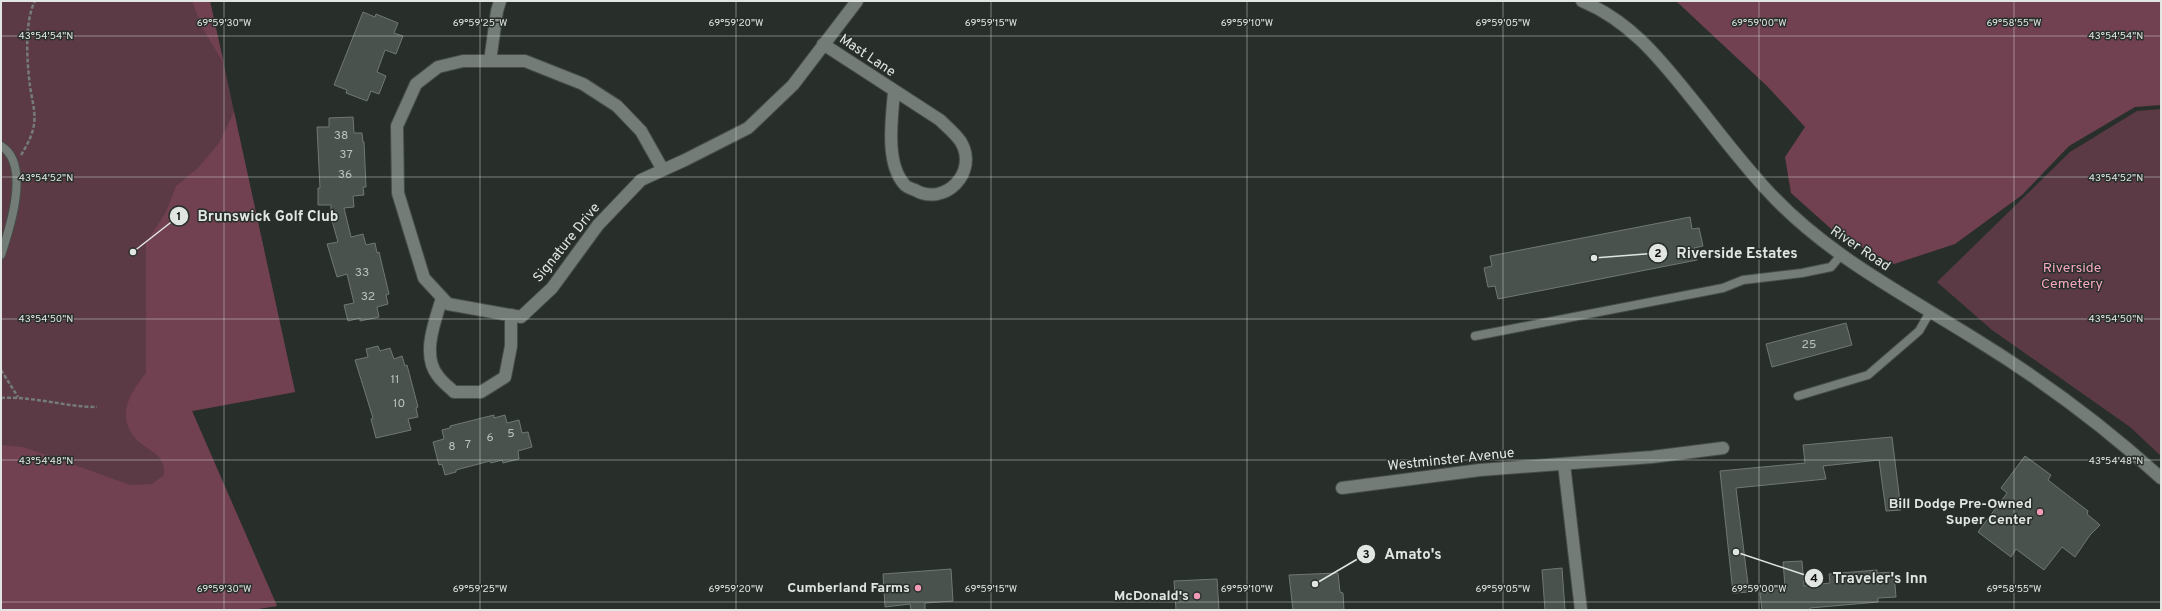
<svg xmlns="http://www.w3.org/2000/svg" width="2162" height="611" font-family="Overpass,sans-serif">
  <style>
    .green { fill: #5b3a45 }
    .forest { fill: #714051 }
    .building { fill: #4a524e; stroke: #6f7873 }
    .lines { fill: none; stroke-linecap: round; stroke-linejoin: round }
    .service-casing { stroke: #464d49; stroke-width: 10 }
    .minor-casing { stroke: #464d49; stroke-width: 14 }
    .tertiary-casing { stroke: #464d49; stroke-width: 14 }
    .path { stroke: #757b78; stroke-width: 2.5; stroke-dasharray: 4 2; stroke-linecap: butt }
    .service { stroke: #737c77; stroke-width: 8 }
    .minor { stroke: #737c77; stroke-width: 12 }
    .tertiary { stroke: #737c77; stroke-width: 12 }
    .ticks { fill: none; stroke: #e1e6e3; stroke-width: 1; stroke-opacity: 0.45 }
    .poi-dot { fill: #f09ab7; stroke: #282f2b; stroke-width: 1.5 }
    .labels { text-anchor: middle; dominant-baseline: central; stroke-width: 3; stroke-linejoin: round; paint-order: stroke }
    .number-label { font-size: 12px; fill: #bbc1be }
    .street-label { font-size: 14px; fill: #e1e6e3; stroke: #282f2b }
    .park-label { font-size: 14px; fill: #f7a6c1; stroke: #282f2b }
    .poi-label { font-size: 14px; font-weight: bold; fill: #e1e6e3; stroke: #282f2b; text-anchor: end }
    .ticks-label { font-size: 10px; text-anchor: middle; fill: #e1e6e3; stroke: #282f2b; stroke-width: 3; stroke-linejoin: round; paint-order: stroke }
    .leader { fill: none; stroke: #e1e6e3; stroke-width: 1.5 }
    .callout-dot { fill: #e1e6e3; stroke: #282f2b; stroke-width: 1.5 }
    .mark-label { font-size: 12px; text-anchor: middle; font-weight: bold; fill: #111 }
    .callout-label { font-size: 15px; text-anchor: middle; font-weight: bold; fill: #e1e6e3; stroke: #282f2b; stroke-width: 3; stroke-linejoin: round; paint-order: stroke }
  </style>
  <rect width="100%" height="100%" fill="#282f2b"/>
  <g class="green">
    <path d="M1 1H210L295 392 192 411 277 606 251 610H1Z"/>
    <path d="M2161 109V456L2130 427 1992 330 1937 282 2070 152 2137 111Z"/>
  </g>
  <g class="forest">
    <path d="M192 1H210L224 64 202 27Z"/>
    <path d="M1676 1H2161V105L2135 107 2069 146 2022 195 1955 244 1894 264 1838 235 1791 193 1785 157 1805 127 1767 86Z"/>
    <path d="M234 112 295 392 192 411 277 606 251 610H1V445L23 447 47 455 130 485 152 484 164 475C165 454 151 453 138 441 114 417 130 393 146 373V243L166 212 176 186 198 168 219 143Z"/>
  </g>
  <g class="building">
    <path d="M363 12 375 17 376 14 398 23 394 33 403 36 396 54 385 50 377 72 386 76 379 94 371 91 367 101 346 93 347 90 334 85Z"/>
    <path d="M353 117 354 133H362L363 142H364L366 187H363L364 195 353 196 354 207 344 208 351 237 363 234 366 245 375 243 377 253 379 252 389 294 386 295 388 304 377 307 379 317 360 321V318L348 321 344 305 354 303 347 274 337 277 327 244 338 242 331 217V205H318V188H320L317 127H329V118Z"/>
    <path d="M1690 217 1692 229 1699 228 1703 246 1694 248 1697 260 1498 299 1495 286 1488 287 1484 268 1492 266 1490 256Z"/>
    <path d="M1846 323 1852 345 1772 367 1766 344Z"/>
    <path d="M378 346 380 351 390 348 394 359 402 356 405 366 407 365 418 407 416 408 418 417 408 419 411 430 376 438 371 419 373 418 355 360 368 357 366 349Z"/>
    <path d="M494 415V418L505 415 507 423 519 420 522 433 528 432 532 447 518 451 519 459 503 463 502 460 491 463 490 461 456 470V472L445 475 442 464 439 465 433 442 444 439 442 430 450 428V426Z"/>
    <path d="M1892 437 1901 510 1886 511 1879 460 1823 466 1826 479 1736 488 1749 592 1733 593 1720 471 1805 463 1803 445Z"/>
    <path d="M2025 456 2051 475 2048 480 2088 511 2087 514 2100 525 2090 535 2075 557 2062 547 2044 570 2016 549 2011 557 1978 532 2007 493 2001 488Z"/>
    <path d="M1802 561 1804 586 1830 583 1829 574 1877 570V573L1894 572 1896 597 1878 598V602L1810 608V610H1762L1760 593 1773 592V587L1785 586 1783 562Z"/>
    <path d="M1562 568 1565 610H1545L1542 570Z"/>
    <path d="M951 569 953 601 925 603V610H911L910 604 885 607 883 574Z"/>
    <path d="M1338 573 1340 592 1343 593 1344 610H1293L1289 575Z"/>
    <path d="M1217 579 1219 610H1176L1174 581Z"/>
  </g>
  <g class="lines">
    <g class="service-casing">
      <g id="service">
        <path d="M1 146C31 164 10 228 1 255"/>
        <path d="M1475 336 1723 288 1743 280 1802 273 1831 267 1841 255"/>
        <path d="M1798 396 1868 375 1919 331 1930 312"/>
      </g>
    </g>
    <g class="minor-casing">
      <g id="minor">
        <path d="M823 44 940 120C947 127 955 133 961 142 979 173 944 207 915 190 912 189 906 187 904 184 885 162 892 118 894 92"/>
        <path d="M490 61 497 11 500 1"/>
        <path d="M663 170 641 131 617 106 583 84 525 61H463L438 67 416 84 397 126 398 193 424 278 448 304 521 317 552 288 598 225 641 180 685 160 748 128 793 85 857 1"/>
        <path d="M442 298C435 321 421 355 438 376 442 382 449 387 454 392H481L505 377 511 346V315"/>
        <path d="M1564 464 1581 610"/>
        <path d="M1342 488 1480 470 1652 457 1723 448"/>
      </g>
    </g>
    <g class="tertiary-casing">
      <path id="tertiary" d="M1582 1C1635 23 1666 67 1701 110 1722 137 1743 164 1766 189 1824 253 1900 292 1972 337 2039 378 2103 425 2161 478"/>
    </g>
    <g class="path">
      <path d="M21 155C26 147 31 138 33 129 37 115 32 101 30 86 27 63 24 22 35 1"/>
      <path d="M1 370 18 397"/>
      <path d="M1 398C34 396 65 407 97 407"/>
    </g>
    <use href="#service" class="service"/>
    <use href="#minor" class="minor"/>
    <use href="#tertiary" class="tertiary"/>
  </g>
  <path class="ticks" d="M224 1V610M480 1V610M736 1V610M991 1V610M1247 1V610M1503 1V610M1759 1V610M2014 1V610M1 36H2161M1 177H2161M1 319H2161M1 460H2161M1 602H2161"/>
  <g class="poi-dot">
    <circle cx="2040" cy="512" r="4"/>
    <circle cx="918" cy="588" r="4"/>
    <circle cx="1197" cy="596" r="4"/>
  </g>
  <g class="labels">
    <g class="number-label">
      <text x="341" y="136">38</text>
      <text x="346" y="155">37</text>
      <text x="345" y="175">36</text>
      <text x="362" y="273">33</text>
      <text x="368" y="297">32</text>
      <text x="1809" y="345">25</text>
      <text x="395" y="380">11</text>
      <text x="399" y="404">10</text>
      <text x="511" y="434">5</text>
      <text x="490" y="438">6</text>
      <text x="468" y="445">7</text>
      <text x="452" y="447">8</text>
    </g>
    <g class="street-label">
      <text transform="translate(867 56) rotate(34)">Mast Lane</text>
      <text transform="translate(567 243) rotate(-51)">Signature Drive</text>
      <text transform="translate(1860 249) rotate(34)">River Road</text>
      <text transform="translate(1451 460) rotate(-6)">Westminster Avenue</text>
    </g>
    <g class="park-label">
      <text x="2072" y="268">Riverside<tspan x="2072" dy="16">Cemetery</tspan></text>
    </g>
    <g class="poi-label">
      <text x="2032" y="504">Bill Dodge Pre-Owned<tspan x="2032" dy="16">Super Center</tspan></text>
      <text x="910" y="588">Cumberland Farms</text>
      <text x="1189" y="596">McDonald's</text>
    </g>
  </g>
  <g class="ticks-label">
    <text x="224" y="26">69°59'30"W</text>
    <text x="480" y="26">69°59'25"W</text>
    <text x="736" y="26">69°59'20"W</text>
    <text x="991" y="26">69°59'15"W</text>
    <text x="1247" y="26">69°59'10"W</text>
    <text x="1503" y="26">69°59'05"W</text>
    <text x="1759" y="26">69°59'00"W</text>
    <text x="2014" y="26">69°58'55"W</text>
    <text x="46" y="39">43°54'54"N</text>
    <text x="2116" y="39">43°54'54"N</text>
    <text x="46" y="181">43°54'52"N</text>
    <text x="2116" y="181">43°54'52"N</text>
    <text x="46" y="322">43°54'50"N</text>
    <text x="2116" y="322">43°54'50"N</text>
    <text x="46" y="464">43°54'48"N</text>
    <text x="2116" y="464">43°54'48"N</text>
    <text x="224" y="592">69°59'30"W</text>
    <text x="480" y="592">69°59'25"W</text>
    <text x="736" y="592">69°59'20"W</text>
    <text x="991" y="592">69°59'15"W</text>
    <text x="1247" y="592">69°59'10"W</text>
    <text x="1503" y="592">69°59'05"W</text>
    <text x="1759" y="592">69°59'00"W</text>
    <text x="2014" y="592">69°58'55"W</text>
  </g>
  <path class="leader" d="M133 252L179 216M1594 258L1658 253M1315 584L1366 554M1736 552L1814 578"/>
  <g class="callout-dot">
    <circle cx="133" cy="252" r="4"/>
    <circle cx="1594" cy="258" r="4"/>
    <circle cx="1315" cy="584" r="4"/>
    <circle cx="1736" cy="552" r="4"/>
    <circle cx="179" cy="216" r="10"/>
    <circle cx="1658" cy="253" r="10"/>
    <circle cx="1366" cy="554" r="10"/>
    <circle cx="1814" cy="578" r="10"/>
  </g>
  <g class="mark-label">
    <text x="179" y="220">1</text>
    <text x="1658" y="257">2</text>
    <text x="1366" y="558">3</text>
    <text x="1814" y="582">4</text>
  </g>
  <g class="callout-label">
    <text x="268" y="221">Brunswick Golf Club</text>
    <text x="1737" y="258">Riverside Estates</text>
    <text x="1413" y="559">Amato's</text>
    <text x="1880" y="583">Traveler's Inn</text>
  </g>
  <rect width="2162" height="611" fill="none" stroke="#e1e6e3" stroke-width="4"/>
</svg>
